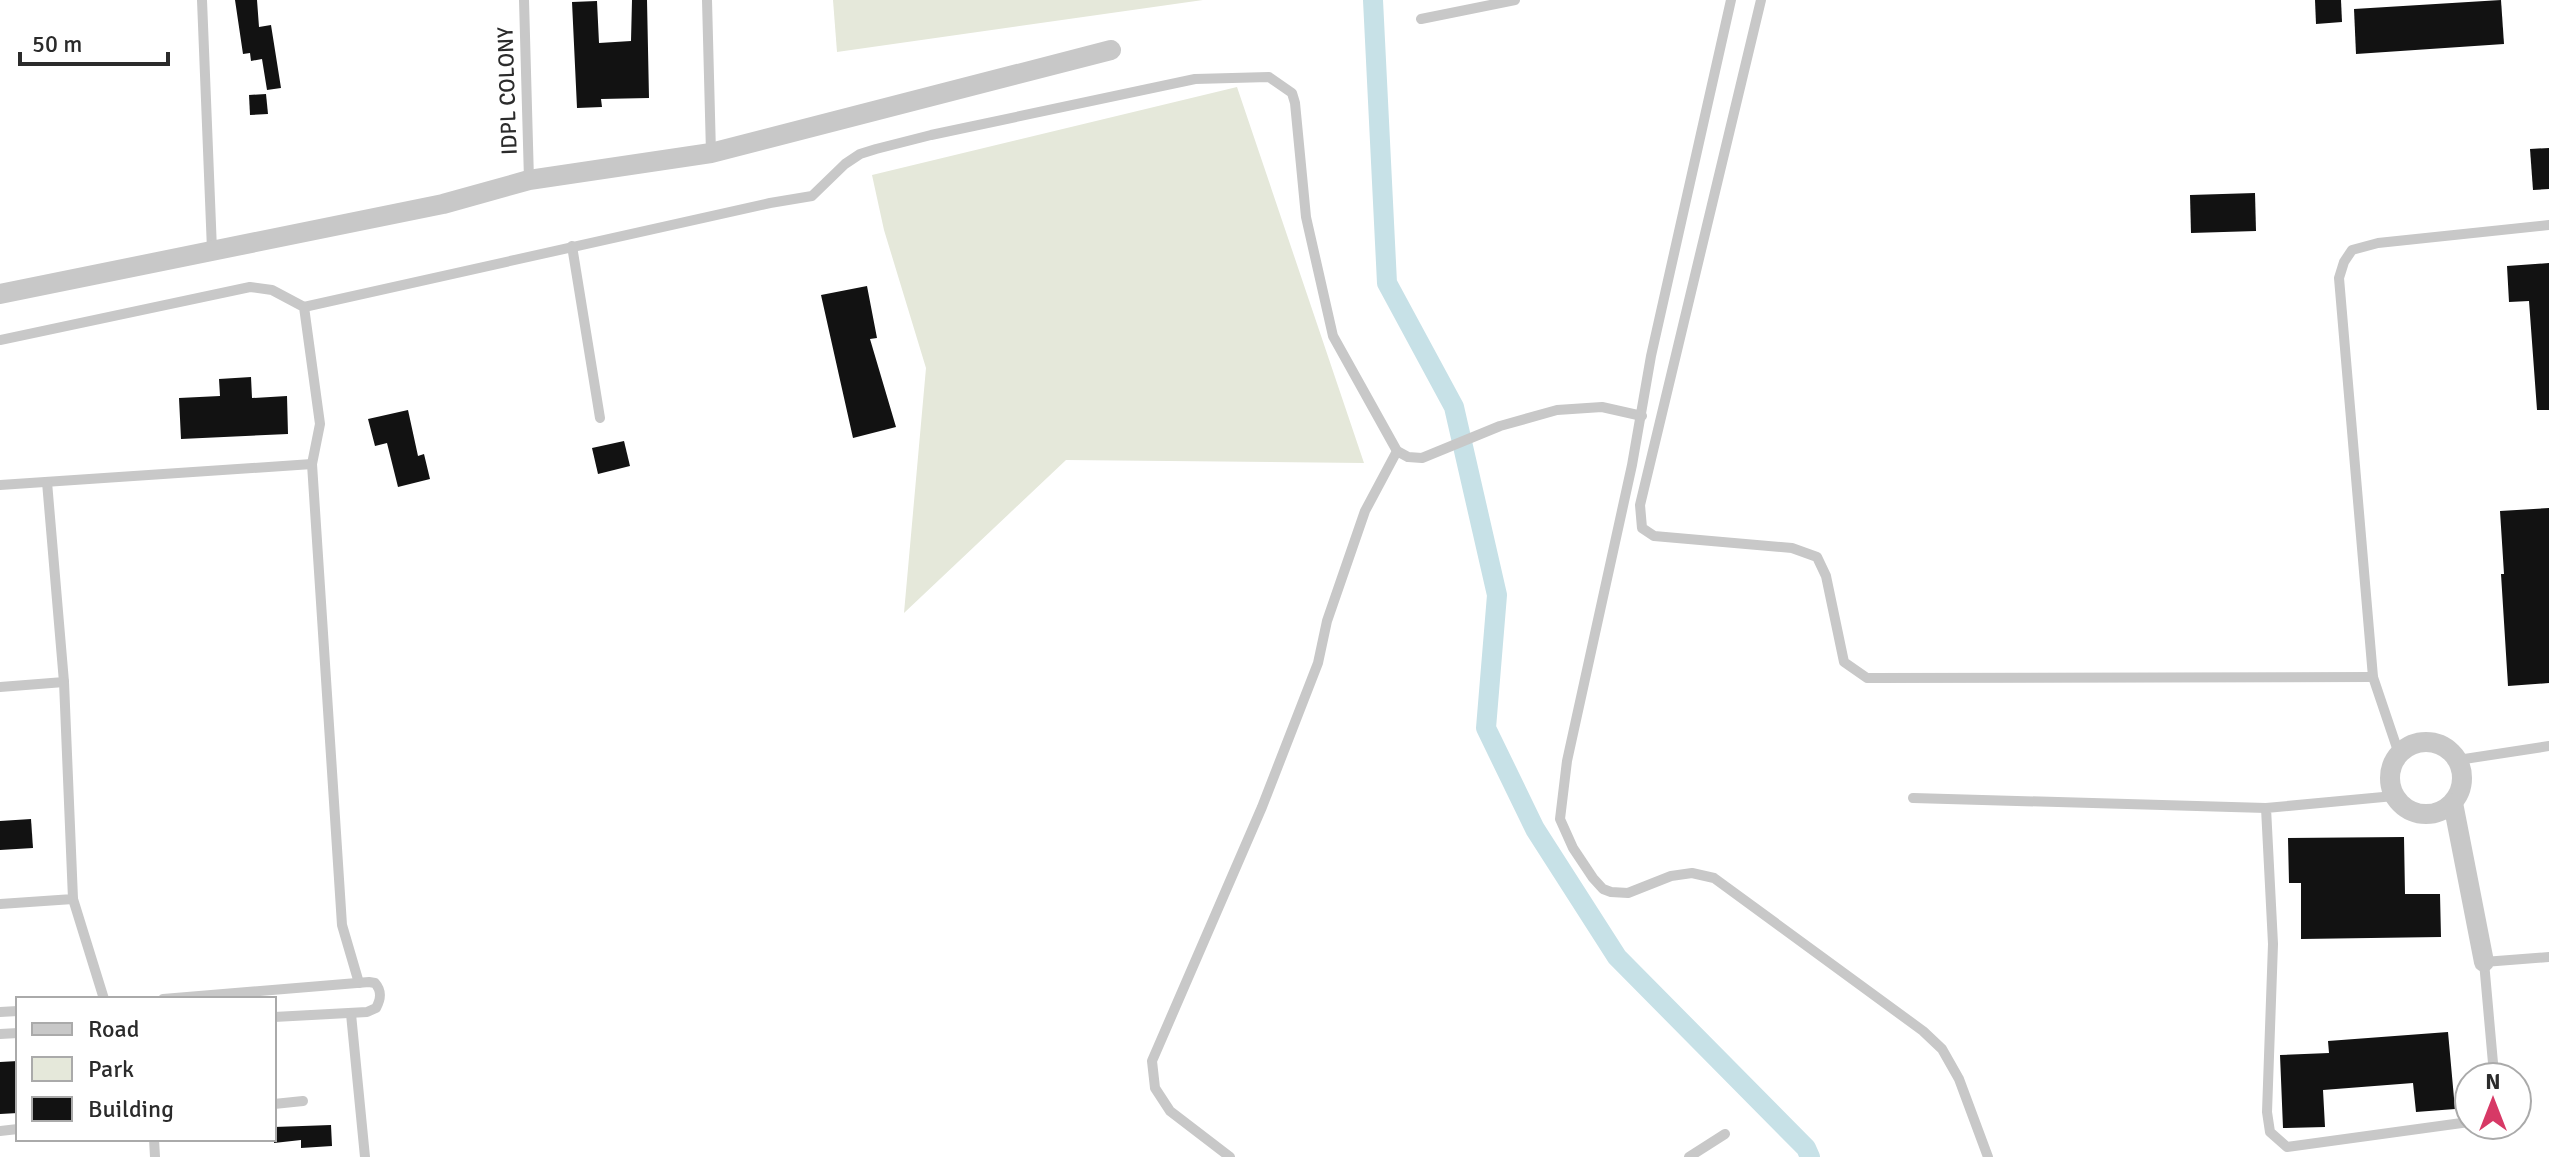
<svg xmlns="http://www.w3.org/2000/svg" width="2549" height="1157" font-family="Signika,sans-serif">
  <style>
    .green { fill: #e5e8da }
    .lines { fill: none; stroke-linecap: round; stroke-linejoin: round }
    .canal { stroke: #c7e1e7; stroke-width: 20 }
    .building { fill: #121212 }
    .service { stroke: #c8c8c8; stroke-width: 10 }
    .minor { stroke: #c8c8c8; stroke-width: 20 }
    .labels { text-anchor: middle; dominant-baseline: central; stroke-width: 8; stroke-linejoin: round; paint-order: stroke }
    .street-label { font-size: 22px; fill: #2b2b2b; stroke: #fff }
  </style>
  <rect width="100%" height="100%" fill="#fff"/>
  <g class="green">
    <path d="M833 0H1203L837 52Z"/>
    <path d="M1237 87 1364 463 1066 460 904 613 926 368 884 230 872 175Z"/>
  </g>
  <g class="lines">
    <path class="canal" d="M1373 0 1387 283 1454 407 1497 595 1486 728 1535 829 1617 957 1806 1148 1810 1157"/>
  </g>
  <g class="building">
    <path d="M235 0H257L259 27 271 25 281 88 267 90 262 59 251 61 250 53 243 54Z"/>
    <path d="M632 0H647L649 98 601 99 602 107 577 108 572 2 597 1 599 43 631 41Z"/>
    <path d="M2315 0H2341L2342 22 2316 24Z"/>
    <path d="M2501 0 2504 44 2356 54 2354 9Z"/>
    <path d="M266 94 268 114 250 115 249 95Z"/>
    <path d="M2549 148V189L2533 190 2530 149Z"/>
    <path d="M2255 193 2256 231 2191 233 2190 195Z"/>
    <path d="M2549 263V410H2537L2529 301 2509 302 2507 266Z"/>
    <path d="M867 286 877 338 870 339 896 427 853 438 821 295Z"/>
    <path d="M251 377 252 398 287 396 288 434 181 439 179 398 220 396 219 379Z"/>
    <path d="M408 410 418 456 424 454 430 479 398 487 387 443 375 446 368 419Z"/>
    <path d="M624 441 630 466 598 474 592 448Z"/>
    <path d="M2549 508V683L2508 686 2501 574H2504L2500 511Z"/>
    <path d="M31 819 33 848 0 850V821Z"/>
    <path d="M2404 837 2405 894H2440L2441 937 2301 939V883H2289L2288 838Z"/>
    <path d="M2448 1032 2455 1109 2416 1112 2413 1083 2323 1090 2325 1127 2283 1128 2280 1055 2329 1053 2328 1041Z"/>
    <path d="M18 1061V1113L0 1114V1062Z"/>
    <path d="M331 1125 332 1146 301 1148V1140L274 1143V1127Z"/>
  </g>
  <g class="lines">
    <g class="service">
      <path d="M202 0 212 250"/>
      <path d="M524 0 529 180"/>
      <path d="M707 0 711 153"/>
      <path d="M1731 0 1651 356 1632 465 1567 761 1560 819 1573 848 1593 878 1603 889 1611 892 1628 893 1671 876 1692 873 1714 878 1923 1031 1942 1049 1959 1079 1988 1157"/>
      <path d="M1761 0 1640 505 1642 528 1654 536 1792 548 1817 557 1826 576 1844 662 1867 678 2373 677"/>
      <path d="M1421 19 1515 0"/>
      <path d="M572 246 600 418"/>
      <path d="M304 307 770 203 812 196 845 164 860 154 876 149 931 135 1195 79 1269 77 1292 93 1295 103 1306 217 1333 336 1397 451 1408 457 1422 458 1500 426 1557 410 1602 407 1642 416"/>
      <path d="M0 340 250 287 272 290 304 307 320 424 312 464 342 925 359 983"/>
      <path d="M0 485 312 464"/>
      <path d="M0 687 64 682 47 482"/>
      <path d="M2399 754 2373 677 2339 278 2344 262 2352 250 2378 243 2549 225"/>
      <path d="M2458 760 2549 746"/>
      <path d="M2394 796 2266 808 2273 944 2267 1112 2270 1132 2287 1147 2469 1122"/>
      <path d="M1913 798 2266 808"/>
      <path d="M73 899 104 999"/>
      <path d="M0 904 73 899 64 682"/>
      <path d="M163 999 369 982 375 983C382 991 381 999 376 1008L367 1012 274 1017"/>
      <path d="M0 1012 18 1011"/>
      <path d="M351 1014 365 1157"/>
      <path d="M0 1034 18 1033"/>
      <path d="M2491 1077 2493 1063 2484 962 2549 957"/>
      <path d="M274 1104 303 1101"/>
      <path d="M0 1131 18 1129"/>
      <path d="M154 1139 155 1157"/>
      <path d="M1230 1157 1170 1111 1155 1088 1152 1061 1262 807 1318 663 1327 621 1365 511 1397 451"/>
      <path d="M1689 1157 1725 1134"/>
    </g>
    <g class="minor">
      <path d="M0 294 443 204 529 180 711 153 1111 50"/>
      <circle cx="2426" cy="778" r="36"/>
      <path d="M2453 803 2484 962"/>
    </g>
  </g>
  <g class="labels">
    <g class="street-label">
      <text transform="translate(507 91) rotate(-92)">IDPL COLONY</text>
    </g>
  </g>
  <rect x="16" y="997" width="260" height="144" fill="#ffffff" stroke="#aaaaaa" stroke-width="2"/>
  <rect x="32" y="1023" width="40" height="12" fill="#c8c8c8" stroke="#aaaaaa" stroke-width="2"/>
  <text x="88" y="1037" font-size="24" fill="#2b2b2b">Road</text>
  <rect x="32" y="1057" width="40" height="24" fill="#e5e8da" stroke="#aaaaaa" stroke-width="2"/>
  <text x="88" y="1077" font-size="24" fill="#2b2b2b">Park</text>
  <rect x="32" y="1097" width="40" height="24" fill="#121212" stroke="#aaaaaa" stroke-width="2"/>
  <text x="88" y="1117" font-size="24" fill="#2b2b2b">Building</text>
  <g transform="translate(2493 1101)"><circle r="38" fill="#ffffff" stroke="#aaaaaa" stroke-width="2"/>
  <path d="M0-6L14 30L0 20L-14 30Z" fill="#d73966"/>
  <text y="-12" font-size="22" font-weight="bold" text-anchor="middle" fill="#2b2b2b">N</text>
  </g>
  <path d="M20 52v12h148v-12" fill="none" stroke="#2b2b2b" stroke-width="4"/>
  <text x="32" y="52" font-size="24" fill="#2b2b2b" stroke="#ffffff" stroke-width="6" paint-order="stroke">50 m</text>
</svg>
